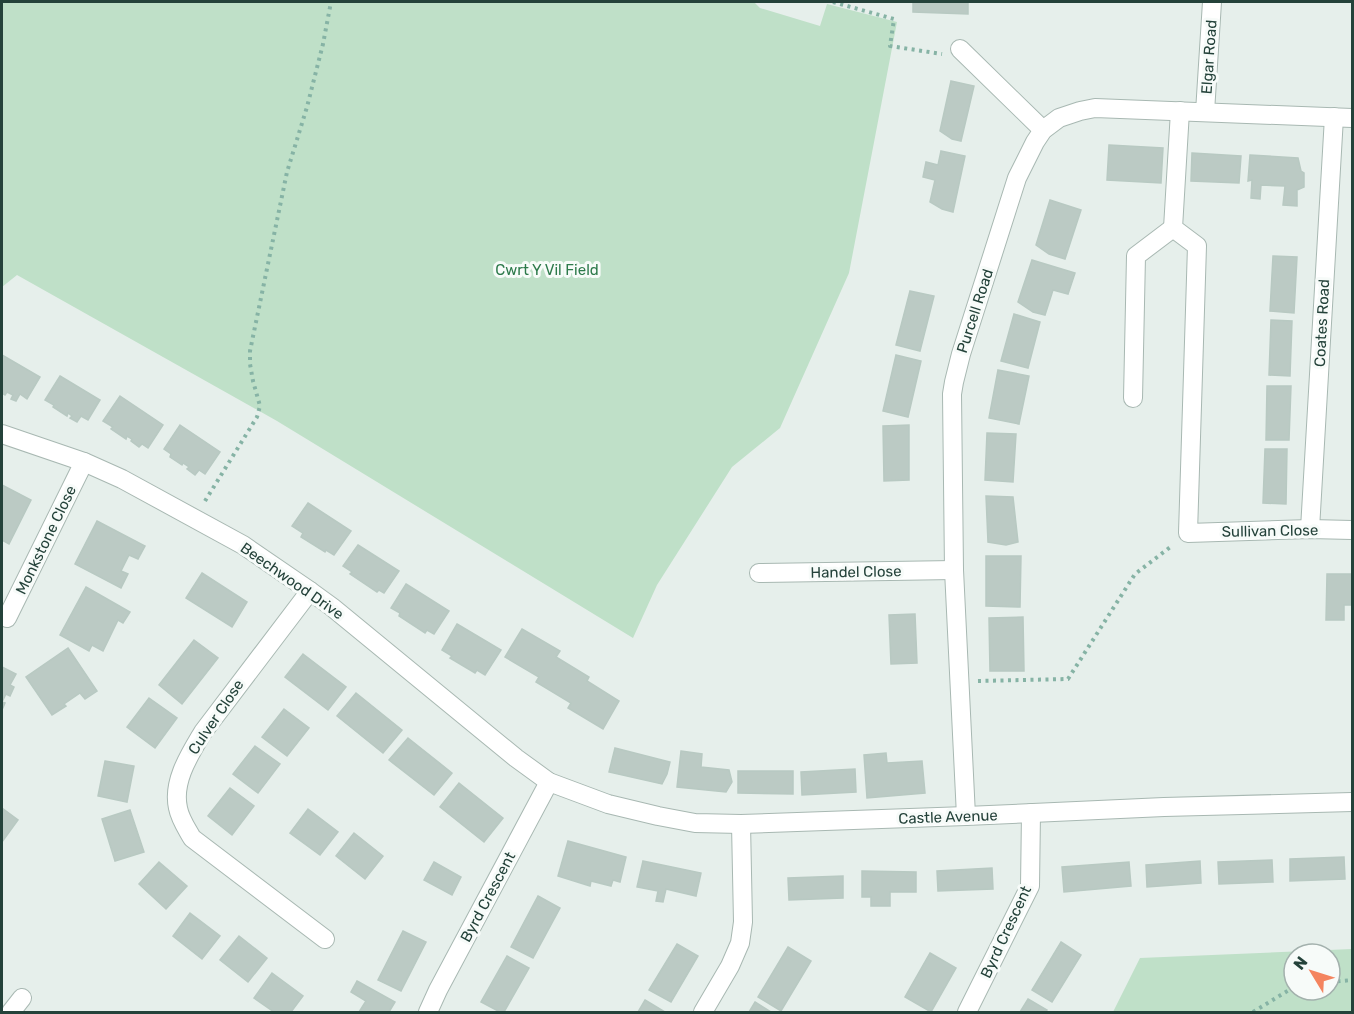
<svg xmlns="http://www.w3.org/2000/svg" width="1354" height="1014" font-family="Rubik,sans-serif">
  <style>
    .green { fill: #bfe0c8; fill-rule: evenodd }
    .building { fill: #bbcac4; stroke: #b8c9c2; stroke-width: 1.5 }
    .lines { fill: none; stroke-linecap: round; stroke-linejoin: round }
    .minor-casing { stroke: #a8b8b2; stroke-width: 20 }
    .path { stroke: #86b3a5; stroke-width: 4; stroke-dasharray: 3 4.5; stroke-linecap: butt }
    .minor { stroke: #fff; stroke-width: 18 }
    .labels { text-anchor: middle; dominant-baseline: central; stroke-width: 6; stroke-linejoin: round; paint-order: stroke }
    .street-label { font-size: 15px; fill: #24423a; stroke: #f7fbf9 }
    .park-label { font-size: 15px; fill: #2d7a4b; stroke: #f7fbf9 }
  </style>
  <rect width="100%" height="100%" fill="#e6efeb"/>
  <g class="green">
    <path d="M2 2H754L760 8 820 26 827 4 897 22 849 273 780 428 732 467 657 585 633 638 277 421 17 275 2 287Z"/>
    <path d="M1352 949V1012H1113L1140 958ZM1294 954H1330V990H1294Z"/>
  </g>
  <g class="building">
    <path d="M913 2H968V14L913 12Z"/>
    <path d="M951 81 974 86 961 141 952 139 940 131Z"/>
    <path d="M1109 145 1163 148 1161 183 1107 180Z"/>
    <path d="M941 151 965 156 953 212 942 209 930 202 935 180 923 177 926 162 938 165Z"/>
    <path d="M1192 153 1241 156 1239 183 1191 181Z"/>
    <path d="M1250 155 1298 158 1301 171 1304 173V187L1297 190V206L1283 205 1285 186 1261 185 1260 199 1251 198 1252 180 1248 181Z"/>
    <path d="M1050 200 1081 210 1065 259 1049 254 1036 245Z"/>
    <path d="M1273 256 1297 257 1294 313 1270 311Z"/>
    <path d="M1032 260 1075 273 1068 294 1053 290 1045 315 1033 312 1018 302Z"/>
    <path d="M910 291 934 296 920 351 896 345Z"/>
    <path d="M1014 314 1040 322 1028 368 1001 361Z"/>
    <path d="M1271 320 1292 321 1290 376 1269 375Z"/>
    <path d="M2 355 40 377 27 399 20 394 16 401 11 399 13 395 7 392 5 395 2 393Z"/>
    <path d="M896 355 921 361 908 417 883 411Z"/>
    <path d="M998 370 1029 376 1019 424 989 418Z"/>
    <path d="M60 376 100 400 88 420 81 416 77 422 70 418 72 416 68 413 67 416 53 407 54 405 45 400Z"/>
    <path d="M1267 386H1291L1289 440H1266Z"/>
    <path d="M120 396 163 425 148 448 142 444 139 447 131 441 132 439 127 436 126 439 111 429 113 427 103 421Z"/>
    <path d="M180 425 220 452 205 474 199 470 195 475 187 469 189 467 183 463 182 465 170 457 171 454 164 449Z"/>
    <path d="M909 425V480L884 481 883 426Z"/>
    <path d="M987 433 1016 434 1013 482 985 480Z"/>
    <path d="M1265 449H1287L1286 504 1263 503Z"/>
    <path d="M2 485 31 500 9 544 2 540Z"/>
    <path d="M986 496 1013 497 1018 542 1006 545 988 542Z"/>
    <path d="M308 503 351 531 334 555 326 550 325 552 301 537 303 533 292 526Z"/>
    <path d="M97 521 145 546 138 559 129 555 121 571 128 574 121 588 75 564Z"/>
    <path d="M358 545 399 571 384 593 379 590 377 592 350 574 352 572 343 566Z"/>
    <path d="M986 556H1021L1020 607 986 606Z"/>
    <path d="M202 573 247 602 232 627 186 598Z"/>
    <path d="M1327 574H1352V605H1344V620H1326Z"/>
    <path d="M406 584 449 611 434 634 427 630 425 633 399 616 400 613 391 608Z"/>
    <path d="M86 587 130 612 123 623 118 620 103 651 92 645 89 651 60 635Z"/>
    <path d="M915 614 917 663 891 664 889 615Z"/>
    <path d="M1023 617 1024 671H990L989 618Z"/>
    <path d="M457 624 501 650 485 675 477 670 475 673 450 658 452 656 442 650Z"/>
    <path d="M522 629 560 651 556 657 589 677 587 681 619 701 603 729 568 708 571 703 536 682 539 677 505 657Z"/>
    <path d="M194 640 218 658 182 704 159 685Z"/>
    <path d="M68 648 97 691 85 699 80 693 64 704 66 706 52 715 26 677Z"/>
    <path d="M303 654 346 687 328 710 285 677Z"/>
    <path d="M2 667 16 674 10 685 14 687 10 696 6 694 2 702 5 703 2 710Z"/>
    <path d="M356 693 402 730 383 753 337 716Z"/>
    <path d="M149 698 177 718 155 748 127 727Z"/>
    <path d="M284 709 309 728 287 756 262 737Z"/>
    <path d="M408 738 452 773 434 795 389 760Z"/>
    <path d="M255 746 280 764 258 793 233 774Z"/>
    <path d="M615 748 670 762 667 774 662 784 609 772Z"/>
    <path d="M681 751 702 754 701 767 729 770 732 782 726 792 677 787Z"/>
    <path d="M886 753 887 763 922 761 925 793 867 798 864 755Z"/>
    <path d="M105 761 134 766 127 802 98 796Z"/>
    <path d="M855 769 856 792 802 795 801 772Z"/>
    <path d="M738 771H793V794L738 793Z"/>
    <path d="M459 783 503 818 484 842 440 807Z"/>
    <path d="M230 788 254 806 232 835 208 816Z"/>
    <path d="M2 808 18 820 2 842Z"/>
    <path d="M308 809 338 832 320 855 290 833Z"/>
    <path d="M130 810 144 852 115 861 102 819Z"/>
    <path d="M354 833 383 856 365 879 336 856Z"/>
    <path d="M568 841 626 857 620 882 613 880 611 886 591 881 590 886 558 876Z"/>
    <path d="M1344 857 1345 879 1290 881V859Z"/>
    <path d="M1272 860 1273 882 1219 884 1218 862Z"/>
    <path d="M643 861 701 873 696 896 666 889 663 902 656 901 658 891 637 887Z"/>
    <path d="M1200 861 1201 883 1147 887 1146 865Z"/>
    <path d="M159 862 187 886 166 909 139 884Z"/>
    <path d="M434 862 461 877 452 895 424 880Z"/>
    <path d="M1129 862 1131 886 1064 892 1062 867Z"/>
    <path d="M992 868 993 889 938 891 937 871Z"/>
    <path d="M862 871 916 872V892H890V906H871V897H862Z"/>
    <path d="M843 876V898L789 900 788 878Z"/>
    <path d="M538 896 560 908 533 958 511 947Z"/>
    <path d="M190 913 220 936 202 959 173 936Z"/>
    <path d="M403 931 426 942 401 991 378 980Z"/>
    <path d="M239 936 267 958 248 982 220 960Z"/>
    <path d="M1061 942 1081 955 1052 1002 1032 990Z"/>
    <path d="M677 944 698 956 671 1002 649 990Z"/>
    <path d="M788 947 811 961 781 1011 758 997Z"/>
    <path d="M930 953 956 968 931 1012 905 997Z"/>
    <path d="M507 956 529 968 504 1012H500L481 1002Z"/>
    <path d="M272 973 303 996 291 1012H274L254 998Z"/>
    <path d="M357 981 395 1002 389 1012H359L366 1001 351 992Z"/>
    <path d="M1028 999 1047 1010 1046 1012H1020Z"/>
    <path d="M645 1000 665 1012H638Z"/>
    <path d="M755 1002 771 1012H749Z"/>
  </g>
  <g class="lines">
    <g class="minor-casing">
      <g id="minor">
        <path d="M960 49 1043 130"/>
        <path d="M1180 111 1173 228 1197 246 1188 533 1310 529 1352 530"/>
        <path d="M1205 112 1212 2"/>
        <path d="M1133 398 1136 256 1173 228"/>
        <path d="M2 434 84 462 122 479 243 545 310 591 332 607 516 758 549 782 608 804 658 816 695 823 741 824 966 816 1164 807 1352 802"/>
        <path d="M1310 529 1334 117"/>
        <path d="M759 573 954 570"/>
        <path d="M310 591 203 732C190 754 172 781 178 808 180 819 187 829 192 838L325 939"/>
        <path d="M7 618 84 462"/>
        <path d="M966 816 954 570 952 394 954 382 961 354 1017 178 1035 142 1043 130 1059 118 1080 111 1095 108 1352 118"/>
        <path d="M11 1012 22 998"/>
        <path d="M428 1012 438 990 549 782"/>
        <path d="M703 1012 730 966 740 943 743 922 741 824"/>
        <path d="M967 1012 1030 886 1031 813"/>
      </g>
    </g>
    <g class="path">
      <path d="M833 2 894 19 890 46 942 54"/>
      <path d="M205 501 257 417 260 406 253 381 250 364V351L287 172 307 107 323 44 331 2"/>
      <path d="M978 681 1068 679 1135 574 1173 545"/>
      <path d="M1330 982 1352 980"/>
      <path d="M1253 1012 1289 990 1294 988"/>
    </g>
    <use href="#minor" class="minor"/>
  </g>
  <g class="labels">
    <g class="street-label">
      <text transform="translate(1209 57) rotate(-86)">Elgar Road</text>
      <text transform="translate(975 311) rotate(-72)">Purcell Road</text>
      <text transform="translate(1322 323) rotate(-87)">Coates Road</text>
      <text transform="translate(1270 531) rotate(-1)">Sullivan Close</text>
      <text transform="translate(46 540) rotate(-64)">Monkstone Close</text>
      <text transform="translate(856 572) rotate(-1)">Handel Close</text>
      <text transform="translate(292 581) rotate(35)">Beechwood Drive</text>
      <text transform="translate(216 717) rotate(-56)">Culver Close</text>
      <text transform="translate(948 817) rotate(-2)">Castle Avenue</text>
      <text transform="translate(488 897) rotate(-62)">Byrd Crescent</text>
      <text transform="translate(1006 932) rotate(-65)">Byrd Crescent</text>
    </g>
    <g class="park-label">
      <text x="547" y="270">Cwrt Y Vil Field</text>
    </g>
  </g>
  <rect width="1354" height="1014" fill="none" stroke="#24423a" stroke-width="6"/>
  <g transform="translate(1312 972) rotate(308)"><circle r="28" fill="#f7fbf9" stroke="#a3b1ad" stroke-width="1.5"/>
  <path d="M0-4.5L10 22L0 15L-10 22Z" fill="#f4845f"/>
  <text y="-9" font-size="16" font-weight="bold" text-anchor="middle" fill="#24423a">N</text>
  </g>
</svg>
